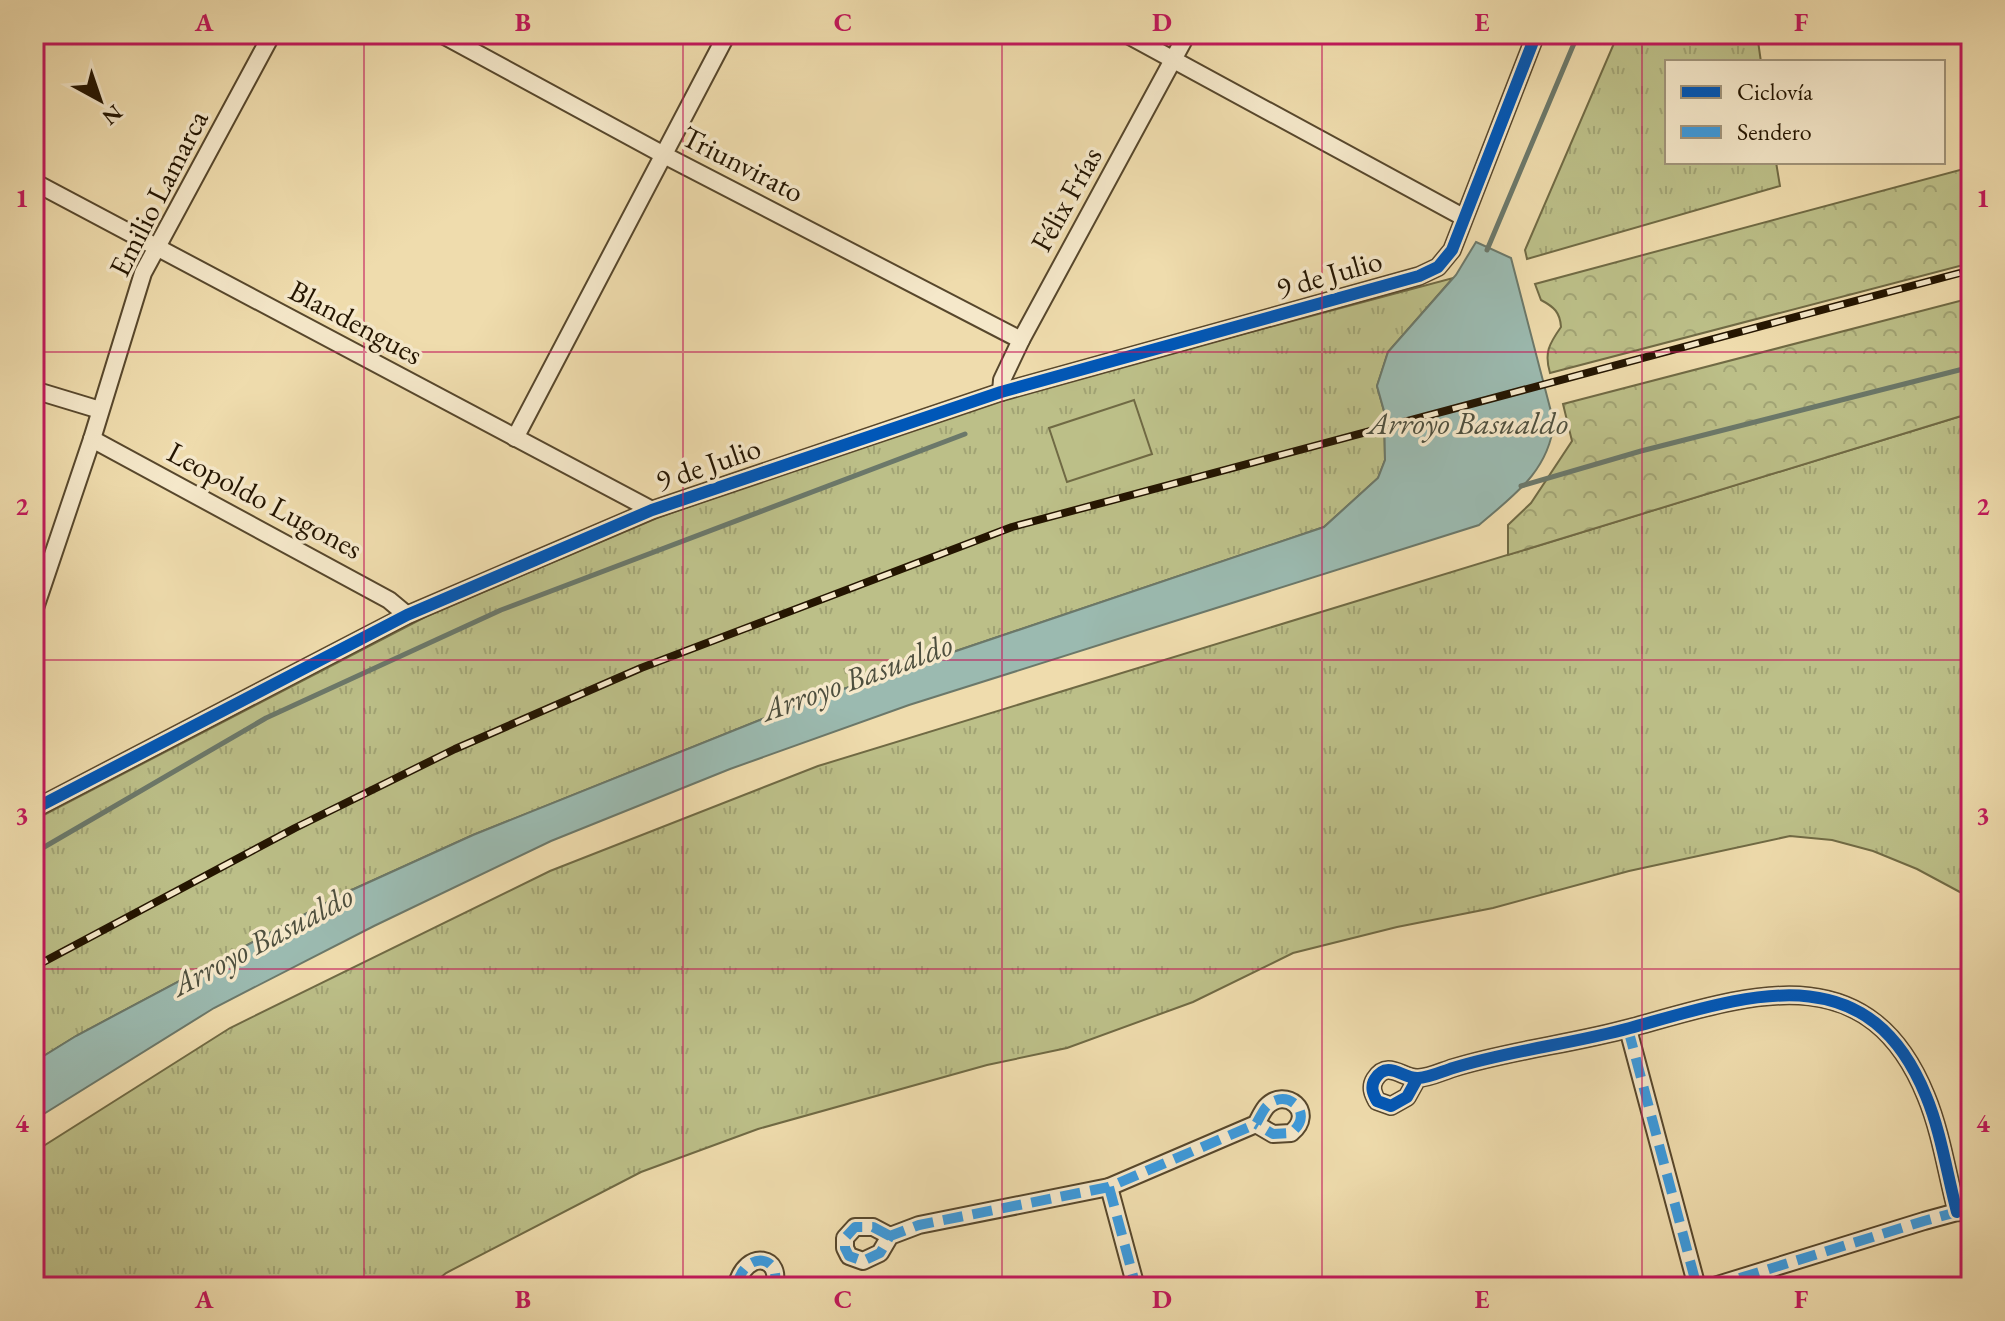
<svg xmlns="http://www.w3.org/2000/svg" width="2005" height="1321" font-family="'EB Garamond',serif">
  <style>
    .grass { fill: url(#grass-tufts); stroke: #706a44; stroke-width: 2 }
    .forest { fill: url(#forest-crowns); stroke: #706a44; stroke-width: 2 }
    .green { fill: #bcbf88; stroke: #706a44; stroke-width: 2 }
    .water { fill: #9bbab0; stroke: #6b786a; stroke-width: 2 }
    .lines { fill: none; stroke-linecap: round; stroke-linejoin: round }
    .stream { stroke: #6b786a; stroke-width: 5 }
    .street-casing { stroke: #57472c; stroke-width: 20 }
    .street { stroke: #f5e8ca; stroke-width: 16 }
    .rail-casing { stroke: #241501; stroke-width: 8 }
    .rail { stroke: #f5e8ca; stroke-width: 5; stroke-dasharray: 15; stroke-linecap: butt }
    .quiet { stroke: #3c9add; stroke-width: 10; stroke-dasharray: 20 10; stroke-linecap: butt }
    .cycleway-casing { stroke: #f5e8ca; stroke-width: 17 }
    .cycleway { stroke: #0057b8; stroke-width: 12 }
    .grid { fill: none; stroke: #c2185b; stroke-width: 2; stroke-opacity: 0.55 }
    .labels { text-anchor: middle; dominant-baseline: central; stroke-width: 7; stroke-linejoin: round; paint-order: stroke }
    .street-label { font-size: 30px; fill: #241501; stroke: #f5e8ca }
    .water-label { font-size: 32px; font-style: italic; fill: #4e4f3e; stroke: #f5e8ca }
    .neatline { fill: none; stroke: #c2185b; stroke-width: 3 }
    .grid-label { font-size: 26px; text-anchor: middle; font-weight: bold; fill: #c2185b }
  </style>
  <defs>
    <pattern id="grass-tufts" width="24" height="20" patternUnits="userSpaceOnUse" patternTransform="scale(2)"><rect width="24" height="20" fill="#bcbf88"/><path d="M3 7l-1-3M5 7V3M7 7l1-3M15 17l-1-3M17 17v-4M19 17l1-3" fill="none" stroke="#a1a374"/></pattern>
    <pattern id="forest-crowns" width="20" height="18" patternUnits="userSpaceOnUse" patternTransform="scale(2)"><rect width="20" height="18" fill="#bcbf88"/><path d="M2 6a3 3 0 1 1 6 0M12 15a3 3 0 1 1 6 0" fill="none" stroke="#a1a374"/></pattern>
  </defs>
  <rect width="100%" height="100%" fill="#efdcad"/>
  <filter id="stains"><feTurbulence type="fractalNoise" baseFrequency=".0025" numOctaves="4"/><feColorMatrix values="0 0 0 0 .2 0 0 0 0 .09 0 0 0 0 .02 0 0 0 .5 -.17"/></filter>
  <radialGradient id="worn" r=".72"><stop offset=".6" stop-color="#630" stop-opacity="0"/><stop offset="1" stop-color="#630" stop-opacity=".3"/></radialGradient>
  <g class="grass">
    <path d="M1618 34H1757L1761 62H1667V162H1776L1780 186 1527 259 1525 250Z"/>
    <path d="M1453 278 1388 352 1377 386 1384 411 1385 460 1378 478 1324 527 805 702 473 835 343 894 76 1036 34 1062V820L427 616 657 518 981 404Z"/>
    <path d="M1971 413V898L1917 869 1873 851 1832 840 1790 836 1629 871 1493 908 1397 927 1293 953 1193 1002 1067 1048 987 1065 758 1129 641 1172 446 1273 429 1287H34V1152L230 1028 550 871 818 766Z"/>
  </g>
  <g class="forest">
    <path d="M1971 167V263L1550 373C1544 353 1549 344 1561 327 1560 312 1554 307 1541 300L1535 284Z"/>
    <path d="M1971 298V413L1508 555V525L1531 503 1572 441 1563 404Z"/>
  </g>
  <path class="green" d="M1134 400 1152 454 1067 482 1049 428Z"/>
  <path class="water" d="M1476 242 1511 258 1554 423C1548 472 1514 495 1479 525L909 705 730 769 551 841 374 926 214 1008 34 1120V1062L76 1036 343 894 473 835 805 702 1324 527 1378 478 1385 460 1384 411 1377 386 1388 352 1456 275Z"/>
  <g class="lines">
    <g class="stream">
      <path d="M1487 250 1578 34"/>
      <path d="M1521 486 1641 451 1971 367"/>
      <path d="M34 853 266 718 501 610 965 434"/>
    </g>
    <g class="street-casing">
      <g id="street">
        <path d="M441 34 662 154 1021 340"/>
        <path d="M1126 34 1463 217"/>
        <path d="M34 182 652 510"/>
        <path d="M34 390 100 410"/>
        <path d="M1001 392 1002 380 1021 340 1187 34"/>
        <path d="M515 438 727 34"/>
        <path d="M92 439 389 600 407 615"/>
        <path d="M34 611 92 439 143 273 272 34"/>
        <path d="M34 809 407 615 652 510 1001 392 1419 276 1438 267 1452 250 1536 34"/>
        <path d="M1628 1029 1697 1287"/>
        <path d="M1417 1079 1407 1097 1391 1106 1377 1101C1373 1094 1370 1087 1375 1079 1388 1059 1403 1079 1418 1078 1429 1078 1443 1071 1453 1068 1511 1050 1572 1044 1630 1028 1746 996 1867 951 1926 1096 1941 1132 1947 1174 1957 1212"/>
        <path d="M1109 1187 1136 1287"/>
        <path d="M890 1236 873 1227H855L845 1238V1248L849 1256 863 1261 880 1253 890 1236 919 1225 1109 1187 1256 1124C1259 1119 1262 1112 1266 1107 1285 1086 1317 1112 1291 1133L1273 1134 1256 1124"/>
        <path d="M736 1287C746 1246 785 1258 773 1287"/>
        <path d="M1711 1287 1924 1221 1957 1212 1971 1213"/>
      </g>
    </g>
    <use href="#street" class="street"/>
    <g class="rail-casing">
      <path id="rail" d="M34 967 295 828 455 749 641 668 1012 527 1971 270"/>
    </g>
    <use href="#rail" class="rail"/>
    <g class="quiet">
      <path d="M1628 1029 1697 1287"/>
      <path d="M1109 1187 1136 1287"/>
      <path d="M890 1236 873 1227H855L845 1238V1248L849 1256 863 1261 880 1253 890 1236 919 1225 1109 1187 1256 1124C1259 1119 1262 1112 1266 1107 1285 1086 1317 1112 1291 1133L1273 1134 1256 1124"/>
      <path d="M736 1287C746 1246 785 1258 773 1287"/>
      <path d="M1711 1287 1924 1221 1957 1212 1971 1213"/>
    </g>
    <g class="cycleway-casing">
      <g id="cycleway">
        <path d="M34 809 407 615 652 510 1001 392 1419 276 1438 267 1452 250 1536 34"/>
        <path d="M1417 1079 1407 1097 1391 1106 1377 1101C1373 1094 1370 1087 1375 1079 1388 1059 1403 1079 1418 1078 1429 1078 1443 1071 1453 1068 1511 1050 1572 1044 1630 1028 1746 996 1867 951 1926 1096 1941 1132 1947 1174 1957 1212"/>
      </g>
    </g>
    <use href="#cycleway" class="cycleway"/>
  </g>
  <path class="grid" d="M364 34V1287M683 34V1287M1002 34V1287M1322 34V1287M1642 34V1287M34 352H1971M34 660H1971M34 969H1971"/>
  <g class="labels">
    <g class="street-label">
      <text transform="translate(743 164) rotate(27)">Triunvirato</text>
      <text transform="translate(158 193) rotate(-63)">Emilio Lamarca</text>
      <text transform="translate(1066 199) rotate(-61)">Félix Frías</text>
      <text transform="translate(1329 274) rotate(-16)">9 de Julio</text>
      <text transform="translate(356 322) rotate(28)">Blandengues</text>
      <text transform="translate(708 464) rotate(-19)">9 de Julio</text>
      <text transform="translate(265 500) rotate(28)">Leopoldo Lugones</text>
    </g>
    <g class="water-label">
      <text x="1468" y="423">Arroyo Basualdo</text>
      <text transform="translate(857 677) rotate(-20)">Arroyo Basualdo</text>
      <text transform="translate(262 940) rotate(-28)">Arroyo Basualdo</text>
    </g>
  </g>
  <rect width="2005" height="1321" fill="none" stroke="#efdcad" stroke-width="88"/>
  <rect x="1665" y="60" width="280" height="104" fill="#f5e8ca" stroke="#a1947a" stroke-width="2"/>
  <rect x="1681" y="86" width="40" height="12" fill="#0057b8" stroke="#a1947a" stroke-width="2"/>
  <text x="1737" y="100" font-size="24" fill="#241501">Ciclovía</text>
  <rect x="1681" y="126" width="40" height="12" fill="#3c9add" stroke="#a1947a" stroke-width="2"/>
  <text x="1737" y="140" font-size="24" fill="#241501">Sendero</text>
  <g transform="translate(100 100) rotate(140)" stroke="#f5e8ca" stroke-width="6" paint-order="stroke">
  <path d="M0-6L14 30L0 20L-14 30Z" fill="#241501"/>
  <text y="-12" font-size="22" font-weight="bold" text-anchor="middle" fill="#241501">N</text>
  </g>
  <rect x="44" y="44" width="1917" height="1233" class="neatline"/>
  <g class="grid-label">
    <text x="204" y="31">A</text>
    <text x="523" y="31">B</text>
    <text x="843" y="31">C</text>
    <text x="1162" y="31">D</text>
    <text x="1482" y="31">E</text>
    <text x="1801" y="31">F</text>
    <text x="22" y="207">1</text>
    <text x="1983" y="207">1</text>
    <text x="22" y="515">2</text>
    <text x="1983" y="515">2</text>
    <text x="22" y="824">3</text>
    <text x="1983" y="824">3</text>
    <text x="22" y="1132">4</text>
    <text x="1983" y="1132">4</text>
    <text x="204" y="1308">A</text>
    <text x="523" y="1308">B</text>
    <text x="843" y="1308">C</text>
    <text x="1162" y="1308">D</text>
    <text x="1482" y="1308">E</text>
    <text x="1801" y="1308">F</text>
  </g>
  <rect width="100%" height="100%" filter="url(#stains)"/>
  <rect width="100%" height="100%" fill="url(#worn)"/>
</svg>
